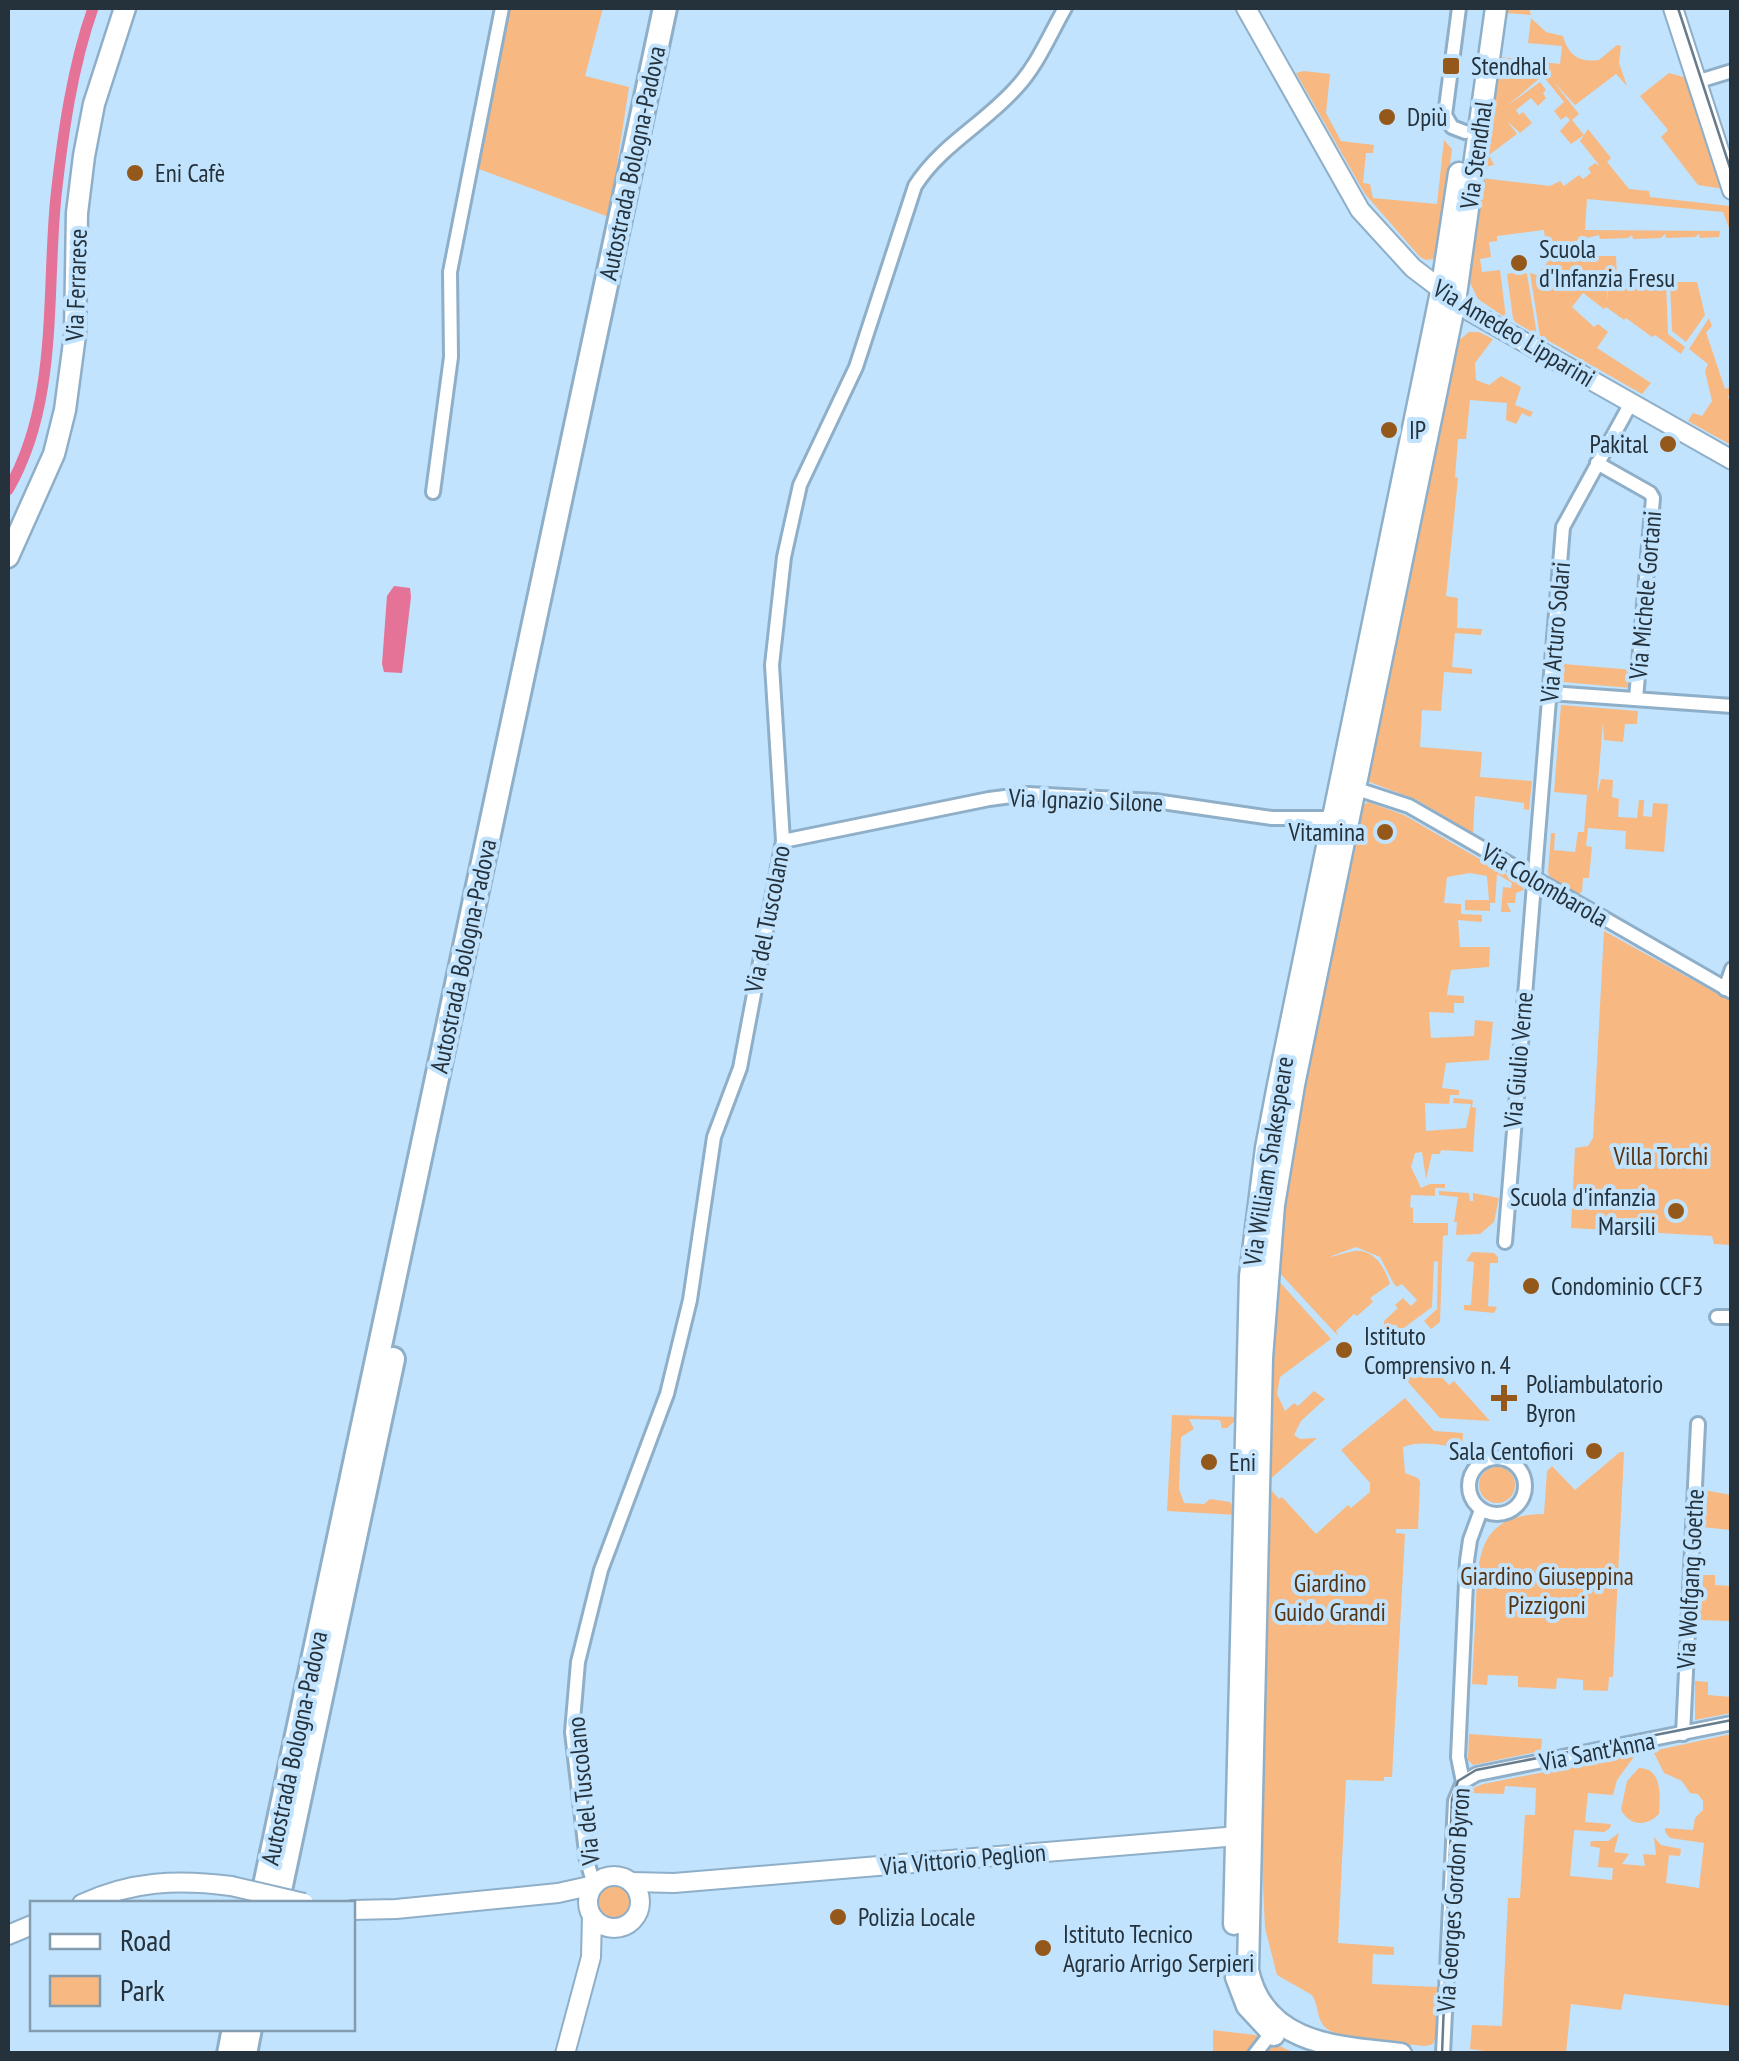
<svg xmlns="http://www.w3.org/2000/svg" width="1739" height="2061" font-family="'PT Sans Narrow',sans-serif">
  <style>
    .green { fill: #f7b882 }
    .water { fill: #e57297 }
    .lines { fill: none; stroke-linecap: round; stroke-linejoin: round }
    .canal { stroke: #e57297; stroke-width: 11 }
    .street-casing { stroke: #8fafc8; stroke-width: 18 }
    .secondary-casing { stroke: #8fafc8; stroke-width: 22 }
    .primary-casing { stroke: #8fafc8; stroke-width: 25 }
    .highway-casing { stroke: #8fafc8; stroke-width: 28 }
    .street { stroke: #fff; stroke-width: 12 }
    .secondary { stroke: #fff; stroke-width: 18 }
    .primary { stroke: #fff; stroke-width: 20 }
    .highway { stroke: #fff; stroke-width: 22 }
    .tram { stroke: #677d8e; stroke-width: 2.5 }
    .secondary-bridge-casing { stroke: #8fafc8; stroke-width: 22; stroke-linecap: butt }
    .secondary-bridge { stroke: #fff; stroke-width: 18 }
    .poi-dot { fill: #94581a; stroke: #c1e3fd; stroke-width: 4 }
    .labels { text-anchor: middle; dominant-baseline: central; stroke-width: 8; stroke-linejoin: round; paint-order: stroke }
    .poi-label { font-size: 25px; fill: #25323c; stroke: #c1e3fd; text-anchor: start }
    .street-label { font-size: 25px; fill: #25323c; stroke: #c1e3fd }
    .park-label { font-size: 25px; fill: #593411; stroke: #c1e3fd }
  </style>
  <rect width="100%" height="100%" fill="#c1e3fd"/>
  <g class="green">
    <path d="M510 8H603L585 76 629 87 609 217 476 168Z"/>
    <path d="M1505 8H1529L1531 15 1506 13 1500 57 1560 64 1562 46 1528 43 1531 18 1546 32 1563 36C1568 55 1579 63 1599 60L1617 45 1621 46 1619 63 1627 86 1616 74 1575 105 1553 81 1579 114 1572 120 1584 135 1571 144 1560 131 1570 120 1566 116 1561 120 1554 111 1564 102 1535 66 1498 61Z"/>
    <path d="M1497 64 1533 68 1540 78 1507 106 1540 82 1546 90 1543 93 1546 98 1538 106 1531 98 1516 110 1519 115 1523 112 1532 123 1520 133 1507 121 1517 134 1489 155 1494 165 1485 167Z"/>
    <path d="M1304 71 1330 74 1326 113 1341 141 1374 145 1373 153H1366L1363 183 1370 184 1373 198 1437 204 1444 140 1452 149 1439 250 1433 259 1426 260 1420 257 1365 194 1296 73Z"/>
    <path d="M1669 73 1687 78 1724 189 1698 185 1661 137 1668 130 1640 96Z"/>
    <path d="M1588 129 1611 158 1607 162 1629 189 1649 191 1650 197 1729 206 1731 233 1723 212 1587 199 1585 230 1720 231 1719 237 1700 238 1699 234 1695 237 1666 238 1665 234 1661 238 1633 239 1632 235 1628 238 1600 239 1599 235 1575 241 1579 256H1616L1617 277H1597L1607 279V301L1609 279 1666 282 1668 334 1685 347 1681 354 1655 335 1652 337 1626 318 1624 320 1606 307 1604 309 1583 293 1572 307 1594 327 1598 324 1608 332 1597 348 1651 383 1642 394 1540 336 1530 273 1537 275 1554 254 1546 248 1544 230 1497 236V241L1489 242 1491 257 1480 259 1482 272 1500 270 1506 318 1478 299 1470 283 1481 178 1550 186 1560 181 1564 186 1579 175 1583 179 1591 173 1588 168 1595 163 1600 166 1580 141Z"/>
    <path d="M1522 271 1527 274 1537 335 1515 322 1513 318 1507 274Z"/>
    <path d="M1670 282H1697L1705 315 1686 342 1672 331Z"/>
    <path d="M1709 318 1712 326 1706 332 1725 389 1731 387V394L1728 396 1731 408V445L1688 421 1693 413 1702 416 1712 401 1705 371 1708 364 1689 349Z"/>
    <path d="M1469 332H1479L1493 339 1475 363 1476 380 1489 385 1501 376 1521 387 1515 405 1533 412 1530 417 1522 413 1516 424 1506 420 1507 403 1470 400 1466 439H1458L1455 477 1458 478 1446 596 1458 598 1457 628 1482 629 1481 635 1455 633 1452 667 1472 669V674L1444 672 1441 711 1422 710 1420 747 1482 752 1480 777 1532 781 1529 810 1524 809V803L1475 796 1473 833 1417 800 1367 781 1457 342Z"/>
    <path d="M1564 664 1633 670 1631 688 1563 682Z"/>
    <path d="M1561 705 1638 711 1637 724H1625L1623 742 1604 740 1603 722 1597 795 1601 779 1613 780 1612 797 1619 799 1618 817 1637 818 1639 800H1644L1643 816 1652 817 1653 803 1668 804 1664 852 1625 849 1626 831 1588 828 1586 846 1592 847 1589 878H1583L1582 892 1578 894 1550 878 1548 872 1551 833H1555L1554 850 1575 852 1578 832H1584L1587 795 1554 792Z"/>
    <path d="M1368 802 1404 815 1519 882 1524 890 1516 893 1515 903H1507L1511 912H1501L1503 887 1511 888 1512 883 1497 874 1495 903H1490V911L1465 910V900H1489L1487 876 1470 873 1447 877 1444 903 1461 904V914L1482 915V922L1458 920 1460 947H1490L1489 967 1451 970 1447 995 1464 996V1003H1454V1013L1429 1012 1431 1038 1474 1036 1475 1020 1493 1022 1489 1060 1446 1063 1442 1088 1459 1090V1095H1450L1449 1104 1425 1103 1426 1131 1466 1128 1471 1104 1453 1103 1454 1098 1473 1100 1472 1107 1476 1108 1473 1152 1441 1150 1440 1154H1432L1426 1179 1422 1152 1415 1153 1411 1167 1421 1188 1430 1184H1445V1188H1435V1196L1411 1195 1410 1207 1413 1208V1223H1448V1235L1443 1236 1440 1322 1431 1329 1424 1321 1437 1309 1438 1261 1434 1262 1432 1307 1393 1336 1384 1325V1321L1398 1308 1395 1305 1403 1298 1411 1306 1417 1300 1402 1284 1397 1287 1394 1284 1380 1257 1356 1247 1329 1257C1338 1256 1346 1252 1354 1251 1374 1248 1385 1268 1390 1284L1370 1298 1373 1302 1357 1316 1354 1314 1336 1331 1338 1336 1278 1271C1292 1114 1329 960 1360 806Z"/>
    <path d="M1604 931 1731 1001V1245L1714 1244 1712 1236 1571 1228 1575 1148 1588 1146 1593 1138Z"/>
    <path d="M1439 1191 1469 1193 1470 1201H1473V1193L1499 1198 1494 1222 1480 1234 1456 1235 1457 1222H1454L1458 1197 1439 1195Z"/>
    <path d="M1472 1252 1494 1253 1498 1257V1263H1490L1488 1306 1497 1307 1494 1313 1464 1310V1305H1471L1474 1262 1466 1261Z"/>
    <path d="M1276 1278 1331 1339 1280 1377 1277 1394 1285 1411 1294 1403 1298 1406 1314 1391 1325 1399 1301 1421 1294 1435 1300 1439 1317 1438 1268 1481Z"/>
    <path d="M1408 1365 1446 1366 1440 1375 1449 1385 1454 1381 1490 1421 1440 1418 1399 1372Z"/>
    <path d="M1405 1398 1434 1431 1463 1433 1462 1449C1443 1445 1420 1440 1403 1447L1405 1473 1418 1478 1420 1482 1418 1529H1396V1533L1405 1534 1392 1777H1384V1781L1346 1780 1338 1943 1394 1947V1955L1373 1954 1372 1984 1437 1987 1435 2039 1433 2044 1426 2046C1406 2044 1333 2041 1323 2025 1317 2017 1318 2004 1312 1995L1277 1975 1265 1928 1261 1842 1268 1494 1272 1491 1279 1499 1282 1497 1316 1534 1348 1505 1351 1508 1370 1492V1483L1341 1450Z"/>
    <path d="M1172 1415 1239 1417 1227 1428H1222L1220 1420 1189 1419 1194 1429 1181 1437 1179 1489 1184 1503 1204 1504 1210 1499 1230 1502 1237 1515 1167 1511Z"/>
    <path d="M1620 1452H1624L1613 1677H1609L1608 1691 1583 1690V1680L1557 1678 1556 1689 1518 1687V1676L1488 1675 1487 1685 1472 1684C1473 1658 1475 1632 1476 1605 1478 1552 1480 1515 1544 1514L1547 1471 1552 1466 1575 1490Z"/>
    <circle cx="1497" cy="1485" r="18"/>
    <path d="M1704 1490 1731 1495 1730 1530 1702 1527Z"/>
    <path d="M1700 1575H1715V1585L1731 1586V1621L1698 1620Z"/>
    <path d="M1695 1681 1708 1682V1695L1731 1697V1713L1695 1720Z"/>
    <path d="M1469 1734 1542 1739 1541 1751 1473 1765 1468 1760Z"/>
    <path d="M1731 1734V2006L1624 1994 1621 2010 1571 2004 1566 2053 1506 2054 1470 2049 1472 2025 1502 2026 1508 1898H1520L1525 1815H1535L1536 1788 1505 1786 1504 1794 1471 1793V1789L1483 1784 1636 1754 1617 1780 1613 1795 1588 1793 1585 1822 1611 1824 1610 1828 1604 1832 1574 1830 1570 1876 1612 1880 1613 1868 1598 1867 1600 1848 1590 1846 1591 1841H1608L1619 1833 1614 1852 1629 1854 1622 1864 1645 1866 1643 1854 1656 1855 1654 1837 1661 1845 1681 1849 1680 1856 1669 1855 1666 1883 1699 1888 1704 1843 1670 1838 1665 1832V1828L1693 1830 1695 1818 1703 1810V1801L1698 1794 1690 1793 1682 1781 1664 1773 1653 1751Z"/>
    <path d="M1639 1768C1663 1768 1660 1797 1659 1814 1646 1827 1630 1826 1621 1810L1627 1781Z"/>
    <circle cx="613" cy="1901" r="18"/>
    <path d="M1213 2030 1255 2035 1295 2053 1213 2054Z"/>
  </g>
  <path class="water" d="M394 586 410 588 411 597 402 673 384 672 382 664 387 596Z"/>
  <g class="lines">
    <path class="canal" d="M8 490C59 402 46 294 56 196 63 133 72 68 93 8"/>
    <g class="street-casing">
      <g id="street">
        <path d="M1459 8 1445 115 1452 127 1465 132"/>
        <path d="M1696 82 1732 71"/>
        <path d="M1597 463 1650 493 1653 498 1636 699"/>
        <path d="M433 492 451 357 450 272 502 8"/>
        <path d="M1550 693 1732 706"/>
        <path d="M1354 788 1409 806 1732 992"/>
        <path d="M783 841 989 799 1028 794 1155 801 1272 818H1332"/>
        <path d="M1725 989 1732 969"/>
        <path d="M1505 1242 1563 527 1631 403"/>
        <path d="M1717 1317H1732"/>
        <circle cx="1497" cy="1486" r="28"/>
        <path d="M1683 1734 1698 1424"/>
        <path d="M1463 1782 1477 1774 1732 1723"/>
        <path d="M594 1885 587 1861 572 1732 578 1662 601 1570 667 1394 690 1300 714 1137 740 1068 783 841 772 665 784 557 800 485 856 367 915 186C941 145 984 124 1016 88 1037 66 1050 34 1065 8"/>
        <path d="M1255 2054 1275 2028"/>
        <path d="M1443 2054 1455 1801 1463 1782 1458 1757 1467 1561 1470 1540 1481 1510"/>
      </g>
    </g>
    <g class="secondary-casing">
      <g id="secondary">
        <path d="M1246 8 1360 210 1413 268 1471 312 1732 460"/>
        <path d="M1673 8 1732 190"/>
        <circle cx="614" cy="1902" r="26"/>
        <path d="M631 1882 674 1883 1250 1835"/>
        <path d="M82 1904C131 1881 178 1879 231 1886"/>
        <path d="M352 1910 396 1909 558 1893 594 1885"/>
        <path d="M8 1935 32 1925"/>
        <path d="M565 2054 591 1957 592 1916"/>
      </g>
    </g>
    <g class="primary-casing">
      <g id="primary">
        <path d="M8 557 54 454 65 410 75 335 77 213 84 156 94 104 125 8"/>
        <path d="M1234 1924 1250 1276 1266 1148 1278 1085 1441 292 1459 173"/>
        <path d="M1236 1977 1247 2006 1274 2035"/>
        <path d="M1401 2054C1340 2047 1264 2046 1248 1970L1262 1358 1274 1205 1294 1085 1455 302 1496 8"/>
      </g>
    </g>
    <g class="highway-casing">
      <g id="highway">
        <path d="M261 1904 665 8"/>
        <path d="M277 1904 393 1359"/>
        <path d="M229 2054 234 2028"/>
        <path d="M245 2054 250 2028"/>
      </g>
    </g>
    <use href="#street" class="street"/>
    <use href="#secondary" class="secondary"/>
    <use href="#primary" class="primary"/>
    <use href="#highway" class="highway"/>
    <g class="tram">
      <path d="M1678 8 1732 174"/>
      <path d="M1442 2054 1452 1799 1458 1781 1476 1770 1732 1720"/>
    </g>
    <g class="secondary-bridge-casing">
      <path id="secondary-bridge" d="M231 1886 304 1903"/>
    </g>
    <use href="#secondary-bridge" class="secondary-bridge"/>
  </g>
  <g class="poi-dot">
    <rect x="1441" y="56" width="20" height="20" rx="5"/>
    <circle cx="1387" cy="117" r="10"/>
    <circle cx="135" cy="173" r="10"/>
    <circle cx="1519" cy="263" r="10"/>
    <circle cx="1389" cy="430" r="10"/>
    <circle cx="1668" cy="444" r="10"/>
    <circle cx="1385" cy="832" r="10"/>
    <circle cx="1676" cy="1211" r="10"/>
    <circle cx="1531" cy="1286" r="10"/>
    <circle cx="1344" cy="1350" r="10"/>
    <path d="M1499 1383h10v10h10v10h-10v10h-10v-10h-10v-10h10z"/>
    <circle cx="1594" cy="1451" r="10"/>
    <circle cx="1209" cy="1462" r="10"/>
    <circle cx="838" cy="1917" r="10"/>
    <circle cx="1043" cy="1948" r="10"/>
  </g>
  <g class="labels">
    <g class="poi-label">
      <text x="1471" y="66">Stendhal</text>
      <text x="1407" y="117">Dpiù</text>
      <text x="155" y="173">Eni Cafè</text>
      <text x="1539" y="249">Scuola<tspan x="1539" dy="29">d'Infanzia Fresu</tspan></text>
      <text x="1409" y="430">IP</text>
      <text x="1648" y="444" text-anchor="end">Pakital</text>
      <text x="1365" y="832" text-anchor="end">Vitamina</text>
      <text x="1656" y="1197" text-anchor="end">Scuola d'infanzia<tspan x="1656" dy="29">Marsili</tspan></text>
      <text x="1551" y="1286">Condominio CCF3</text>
      <text x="1364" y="1336">Istituto<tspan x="1364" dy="29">Comprensivo n. 4</tspan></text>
      <text x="1526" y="1384">Poliambulatorio<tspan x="1526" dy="29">Byron</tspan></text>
      <text x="1574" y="1451" text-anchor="end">Sala Centofiori</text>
      <text x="1229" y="1462">Eni</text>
      <text x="858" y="1917">Polizia Locale</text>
      <text x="1063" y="1934">Istituto Tecnico<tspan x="1063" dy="29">Agrario Arrigo Serpieri</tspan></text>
    </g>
    <g class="street-label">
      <text transform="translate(1476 155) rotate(-82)">Via Stendhal</text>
      <text transform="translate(632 163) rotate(-78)">Autostrada Bologna-Padova</text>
      <text transform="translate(76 285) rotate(-88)">Via Ferrarese</text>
      <text transform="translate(1514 333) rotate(31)">Via Amedeo Lipparini</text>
      <text transform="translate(1645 595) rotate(-85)">Via Michele Gortani</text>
      <text transform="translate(1555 632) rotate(-85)">Via Arturo Solari</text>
      <text transform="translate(1086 800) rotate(2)">Via Ignazio Silone</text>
      <text transform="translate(1545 885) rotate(30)">Via Colombarola</text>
      <text transform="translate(767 919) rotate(-79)">Via del Tuscolano</text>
      <text transform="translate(463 956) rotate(-78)">Autostrada Bologna-Padova</text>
      <text transform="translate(1518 1060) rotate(-85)">Via Giulio Verne</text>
      <text transform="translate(1268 1161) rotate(-81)">Via William Shakespeare</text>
      <text transform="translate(1690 1579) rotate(-87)">Via Wolfgang Goethe</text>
      <text transform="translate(294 1748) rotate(-78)">Autostrada Bologna-Padova</text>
      <text transform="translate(1597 1751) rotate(-11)">Via Sant'Anna</text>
      <text transform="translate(583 1791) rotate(-96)">Via del Tuscolano</text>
      <text transform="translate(963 1859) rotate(-5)">Via Vittorio Peglion</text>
      <text transform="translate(1453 1900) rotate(-86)">Via Georges Gordon Byron</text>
    </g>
    <g class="park-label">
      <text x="1661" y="1156">Villa Torchi</text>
      <text x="1547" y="1576">Giardino Giuseppina<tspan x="1547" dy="29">Pizzigoni</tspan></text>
      <text x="1330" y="1583">Giardino<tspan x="1330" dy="29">Guido Grandi</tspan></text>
    </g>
  </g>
  <rect width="1739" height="2061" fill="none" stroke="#25323c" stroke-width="20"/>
  <rect x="30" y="1901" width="325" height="130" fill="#c1e3fd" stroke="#839cb0" stroke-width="2.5"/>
  <rect x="50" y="1934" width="50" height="15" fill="#ffffff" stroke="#839cb0" stroke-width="2.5"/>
  <text x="120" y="1951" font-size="30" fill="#25323c">Road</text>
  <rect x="50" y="1976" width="50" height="30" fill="#f7b882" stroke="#839cb0" stroke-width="2.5"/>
  <text x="120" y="2001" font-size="30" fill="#25323c">Park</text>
</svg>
